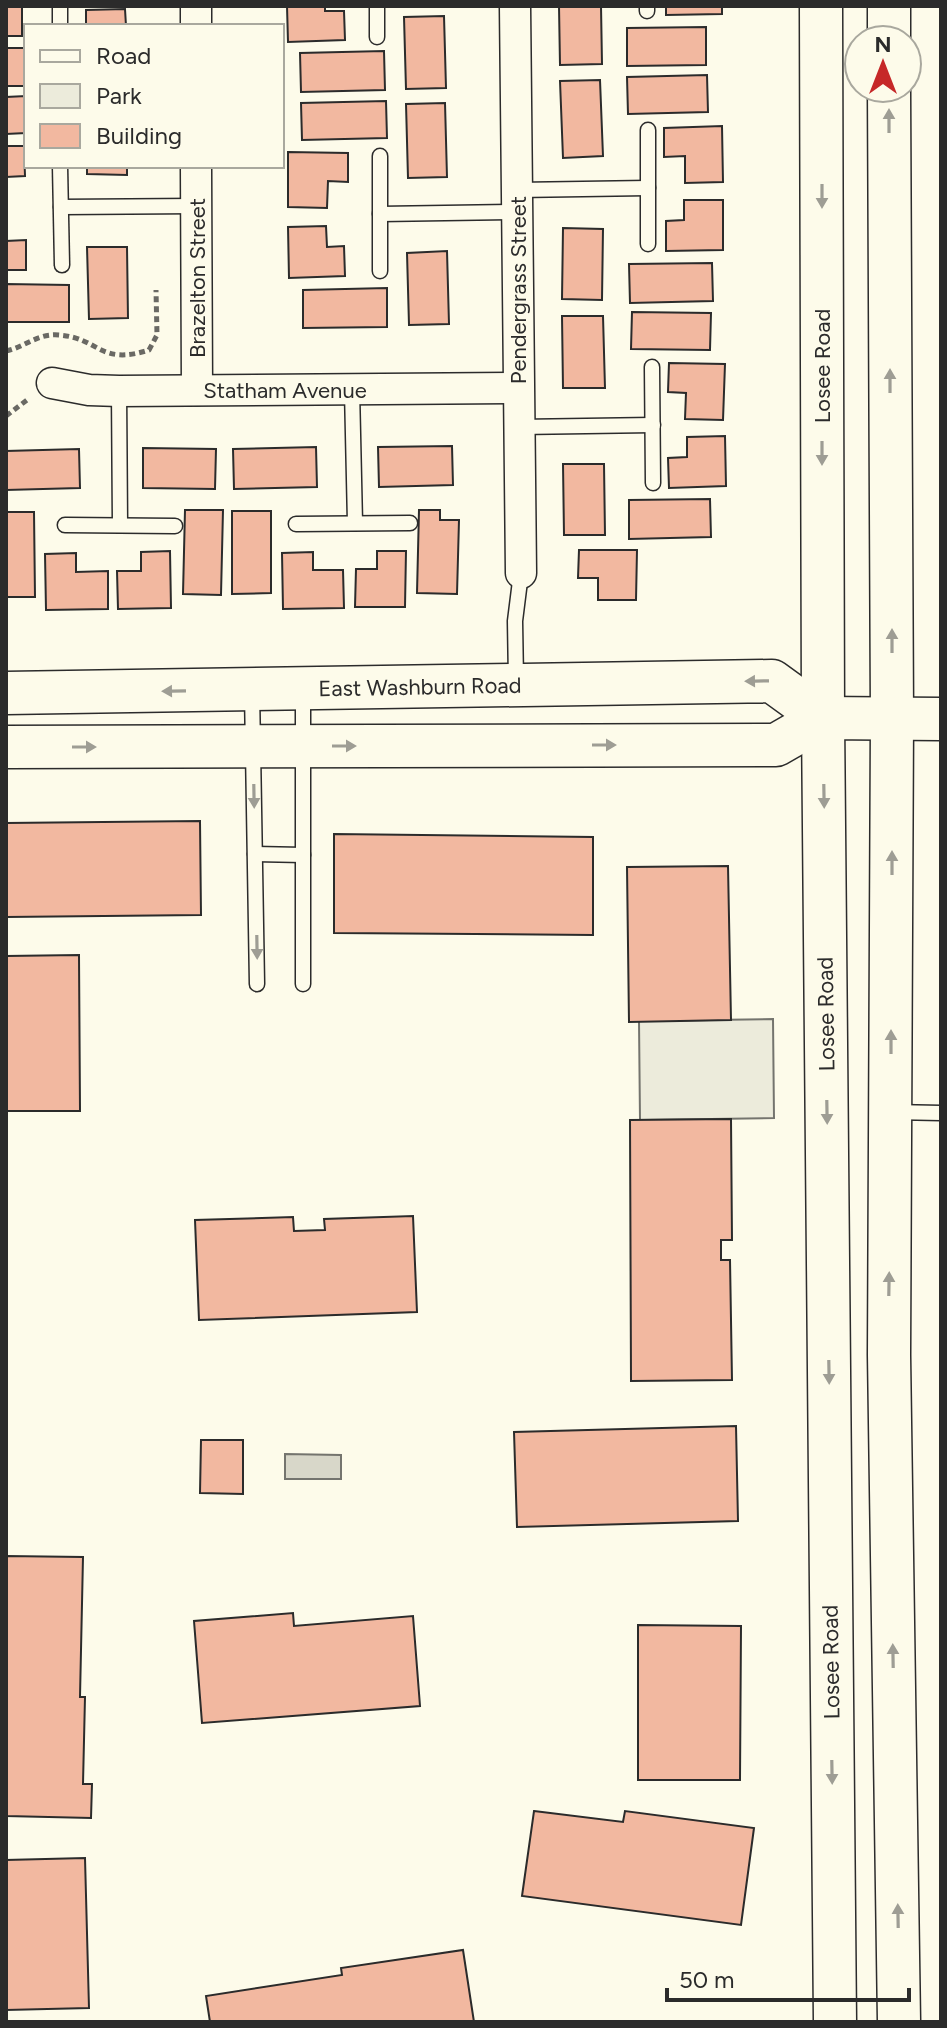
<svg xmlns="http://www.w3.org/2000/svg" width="947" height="2028" font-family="Figtree,sans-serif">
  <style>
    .green { fill: #ecebdb; stroke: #74746e; stroke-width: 2 }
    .water { fill: #d8d7c9; stroke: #74746e; stroke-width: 2 }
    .building { fill: #f2b8a0; stroke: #2b2b2b; stroke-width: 2 }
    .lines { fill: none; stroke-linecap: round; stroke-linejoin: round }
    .lane-casing { stroke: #2b2b2b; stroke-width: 17 }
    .street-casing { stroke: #2b2b2b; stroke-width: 33 }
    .secondary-casing { stroke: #2b2b2b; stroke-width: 45 }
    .path { stroke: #6a6964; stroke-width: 5; stroke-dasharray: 6 4; stroke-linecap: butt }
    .lane { stroke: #fdfbea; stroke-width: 14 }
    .street { stroke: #fdfbea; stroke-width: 30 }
    .secondary { stroke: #fdfbea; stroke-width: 42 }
    .oneway { fill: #9e9d94 }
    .labels { text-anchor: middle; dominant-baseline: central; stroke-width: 6; stroke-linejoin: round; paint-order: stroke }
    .street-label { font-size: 22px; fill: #2b2b2b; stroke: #fdfbea }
  </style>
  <rect width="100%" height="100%" fill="#fdfbea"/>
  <path class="green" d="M773 1019 774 1118 640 1120 639 1021Z"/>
  <path class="water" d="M285 1454 341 1455V1479H285Z"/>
  <g class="building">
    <rect x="6" y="6" width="16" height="30"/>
    <path d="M287 6H325V11H344L345 40 288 42Z"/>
    <path d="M559 6H601L602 64 560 65Z"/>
    <path d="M666 6H722V14L666 15Z"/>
    <path d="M125 9 126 26H86V10Z"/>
    <path d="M444 16 446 88 406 89 404 17Z"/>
    <path d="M706 27V65L627 66V28Z"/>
    <rect x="6" y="48" width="20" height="38"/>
    <path d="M384 51 385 90 301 92 300 53Z"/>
    <path d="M707 75 708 112 628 114 627 77Z"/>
    <path d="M600 80 603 156 563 158 560 81Z"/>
    <path d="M26 96V133L6 134V97Z"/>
    <path d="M386 101 387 138 302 140 301 103Z"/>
    <path d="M445 103 447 177 408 178 406 104Z"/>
    <path d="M722 126 723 182 685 183V156L664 157V128Z"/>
    <path d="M6 146H24L25 176 6 177Z"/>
    <path d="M288 152 348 153V182L328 181 327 208 288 207Z"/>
    <path d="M87 166H127V175L87 174Z"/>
    <path d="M684 200H723V250L666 251V221L684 220Z"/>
    <path d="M326 226 327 247 344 246 345 276 289 278 288 227Z"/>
    <path d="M563 228 603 229 602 300 562 299Z"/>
    <path d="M26 240V270H6V241Z"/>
    <path d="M87 247H127L128 318 89 319Z"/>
    <path d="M447 251 449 324 409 325 407 253Z"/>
    <path d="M712 263 713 301 630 303 629 264Z"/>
    <path d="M6 284 69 285V322H6Z"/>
    <path d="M387 288V327L303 328V290Z"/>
    <path d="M632 312 711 313 710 350 631 349Z"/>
    <path d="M562 316H603L605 388H563Z"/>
    <path d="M669 363 725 364 723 420 685 419 686 393 668 392Z"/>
    <path d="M725 436 726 486 669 488 668 458 687 457V437Z"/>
    <path d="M452 446 453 485 379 487 378 447Z"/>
    <path d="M316 447 317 487 234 489 233 449Z"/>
    <path d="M143 448 216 449 215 489 143 488Z"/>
    <path d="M79 449 80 488 6 490V451Z"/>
    <path d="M563 464H604L605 535H564Z"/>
    <path d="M710 499 711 537 629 539V500Z"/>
    <path d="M185 510H223L221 595 183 594Z"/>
    <path d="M419 510H440V520H459L457 594 417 593Z"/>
    <path d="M232 511H271V593L232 594Z"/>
    <path d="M6 512H34L35 597H6Z"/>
    <path d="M579 550H637L636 600H598V578H578Z"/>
    <path d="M170 551 171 608 118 609 117 571H141V552Z"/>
    <path d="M377 551H406L405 607H355L356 569H377Z"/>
    <path d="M313 552V570H343L344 608 283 609 282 553Z"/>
    <path d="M76 553V572L108 571V609L46 610 45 554Z"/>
    <path d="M200 821 201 915 6 917V823Z"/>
    <path d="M334 834 593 837V935L334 933Z"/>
    <path d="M728 866 731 1020 629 1022 627 867Z"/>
    <path d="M79 955 80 1111H6V956Z"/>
    <path d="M731 1119 732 1240H721V1260H730L732 1380 631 1381 630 1120Z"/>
    <path d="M413 1216 417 1312 199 1320 195 1220 293 1217 294 1231 325 1230 324 1219Z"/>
    <path d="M736 1426 738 1521 517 1527 514 1432Z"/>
    <path d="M201 1440H243V1494L200 1493Z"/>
    <path d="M6 1556 83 1557 80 1697H85L83 1784H92L91 1818 6 1816Z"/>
    <path d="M293 1613 294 1626 413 1616 420 1706 202 1723 194 1621Z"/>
    <path d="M638 1625 741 1626 740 1780H638Z"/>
    <path d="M534 1811 623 1822 625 1811 754 1828 741 1925 522 1896Z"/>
    <path d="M85 1858 89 2008 6 2010V1860Z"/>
    <path d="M463 1950 474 2022H210L206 1996 342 1975 341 1968Z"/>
  </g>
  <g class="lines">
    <g class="lane-casing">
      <g id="lane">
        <path d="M60 6V26"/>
        <path d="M647 6V11"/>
        <path d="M377 37V6"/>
        <path d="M648 130V244"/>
        <path d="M380 156V271"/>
        <path d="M60 166 62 265"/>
        <path d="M517 190 648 188"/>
        <path d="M61 207 197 206"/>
        <path d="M380 214 517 212"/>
        <path d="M652 367 653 483"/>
        <path d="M352 390 355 523"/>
        <path d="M119 391 120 525"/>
        <path d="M519 427 653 425"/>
        <path d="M296 524 410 523"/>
        <path d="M65 525 175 526"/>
        <path d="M516 681 515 621 521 573"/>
        <path d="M252 691 257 984"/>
        <path d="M303 694V984"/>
        <path d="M255 854 303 855"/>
        <path d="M892 1112 941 1113"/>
      </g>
    </g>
    <g class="street-casing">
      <g id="street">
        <path d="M196 6V26"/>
        <path d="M515 6 521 573"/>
        <path d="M196 166 197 390"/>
        <path d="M52 383 89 390 119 391 518 388"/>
      </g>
    </g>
    <g class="secondary-casing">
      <g id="secondary">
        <path d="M821 6 823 718 835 2022"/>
        <path d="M889 6V40"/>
        <path d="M889 88 892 719 889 1355 899 2022"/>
        <path d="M6 693 772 681 823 718"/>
        <path d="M6 747 776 745 823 718 941 719"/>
      </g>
    </g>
    <g class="path">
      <path d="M6 351C25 347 38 333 59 335 100 338 99 366 149 350L157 335 156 290"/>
      <path d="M6 416 27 400"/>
    </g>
    <use href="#lane" class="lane"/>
    <use href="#street" class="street"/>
    <use href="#secondary" class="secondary"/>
  </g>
  <defs><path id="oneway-solid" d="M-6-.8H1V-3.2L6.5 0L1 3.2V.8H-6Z" transform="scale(2)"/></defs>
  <g class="oneway">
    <use href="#oneway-solid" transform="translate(889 121) rotate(-90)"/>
    <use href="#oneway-solid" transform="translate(822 196) rotate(90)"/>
    <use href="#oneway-solid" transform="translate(890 381) rotate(-90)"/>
    <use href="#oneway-solid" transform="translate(822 453) rotate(90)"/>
    <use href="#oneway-solid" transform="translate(892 641) rotate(-90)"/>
    <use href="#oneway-solid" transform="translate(757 681) rotate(179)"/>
    <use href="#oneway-solid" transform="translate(174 691) rotate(179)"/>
    <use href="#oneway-solid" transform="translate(604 745)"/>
    <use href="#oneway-solid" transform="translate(344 746)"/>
    <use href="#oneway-solid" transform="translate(84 747)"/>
    <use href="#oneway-solid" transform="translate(254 796) rotate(89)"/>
    <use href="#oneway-solid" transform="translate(824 796) rotate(89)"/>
    <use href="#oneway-solid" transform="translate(892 863) rotate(-90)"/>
    <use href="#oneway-solid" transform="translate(257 947) rotate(89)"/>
    <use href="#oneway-solid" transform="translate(891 1042) rotate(-90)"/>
    <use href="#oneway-solid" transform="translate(827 1112) rotate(89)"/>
    <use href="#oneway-solid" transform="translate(889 1284) rotate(-89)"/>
    <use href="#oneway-solid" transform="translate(829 1372) rotate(89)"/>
    <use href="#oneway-solid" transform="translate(893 1656) rotate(-91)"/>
    <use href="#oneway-solid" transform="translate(832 1772) rotate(89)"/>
    <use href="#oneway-solid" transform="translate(898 1916) rotate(-91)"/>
  </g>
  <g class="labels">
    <g class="street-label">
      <text transform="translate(197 278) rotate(-90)">Brazelton Street</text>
      <text transform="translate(518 290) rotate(-90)">Pendergrass Street</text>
      <text transform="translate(822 366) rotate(-90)">Losee Road</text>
      <text x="285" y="390">Statham Avenue</text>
      <text transform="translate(420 687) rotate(-1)">East Washburn Road</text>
      <text transform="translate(826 1014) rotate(-91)">Losee Road</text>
      <text transform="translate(831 1662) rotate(-91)">Losee Road</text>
    </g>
  </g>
  <rect width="947" height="2028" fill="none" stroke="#2b2b2b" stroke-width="16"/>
  <rect x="24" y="24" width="260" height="144" fill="#fdfbea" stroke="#a9a89e" stroke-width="2"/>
  <rect x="40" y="50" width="40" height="12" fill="#fdfbea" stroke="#a9a89e" stroke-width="2"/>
  <text x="96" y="64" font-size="24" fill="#2b2b2b">Road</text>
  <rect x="40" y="84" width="40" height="24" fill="#ecebdb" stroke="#a9a89e" stroke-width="2"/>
  <text x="96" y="104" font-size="24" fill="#2b2b2b">Park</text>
  <rect x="40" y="124" width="40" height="24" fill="#f2b8a0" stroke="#a9a89e" stroke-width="2"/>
  <text x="96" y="144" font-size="24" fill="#2b2b2b">Building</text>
  <g transform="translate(883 64)"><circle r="38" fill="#fdfbea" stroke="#a9a89e" stroke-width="2"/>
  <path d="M0-6L14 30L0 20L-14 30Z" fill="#c62828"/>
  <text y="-12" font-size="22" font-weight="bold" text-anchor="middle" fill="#2b2b2b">N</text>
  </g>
  <path d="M667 1988v12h242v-12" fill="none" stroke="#2b2b2b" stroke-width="4"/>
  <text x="679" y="1988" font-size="24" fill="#2b2b2b" stroke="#fdfbea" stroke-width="6" paint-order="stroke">50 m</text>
</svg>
